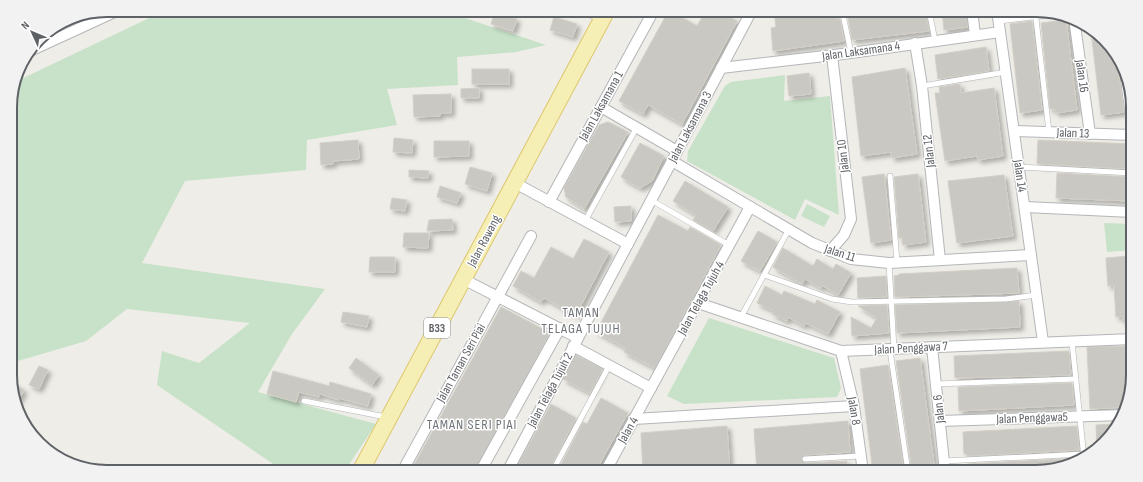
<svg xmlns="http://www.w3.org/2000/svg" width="1143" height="482" font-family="'Sofia Sans Condensed',sans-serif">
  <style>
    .green { fill: #c7e2c8 }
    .building { fill: #cac8c3; stroke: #d2cfc6; filter: url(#shadow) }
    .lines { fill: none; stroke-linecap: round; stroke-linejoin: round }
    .lane-casing { stroke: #b4b6b9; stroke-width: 6 }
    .street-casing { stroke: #b4b6b9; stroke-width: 12 }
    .primary-casing { stroke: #dfc76f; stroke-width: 18 }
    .lane { stroke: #fff; stroke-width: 5 }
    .street { stroke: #fff; stroke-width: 10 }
    .primary { stroke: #f5eeb5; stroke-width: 16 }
    .labels { text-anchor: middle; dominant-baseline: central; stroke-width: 3; stroke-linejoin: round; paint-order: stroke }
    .shield { fill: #fff; stroke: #8e9093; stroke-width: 1 }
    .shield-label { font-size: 12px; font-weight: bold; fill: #5e6165 }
    .street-label { font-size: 13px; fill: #5e6165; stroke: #fff }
    .neighbourhood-label { font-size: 14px; letter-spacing: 1px; fill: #6f7377; stroke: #fff }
    .rim { fill: none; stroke: #5e6165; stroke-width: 2 }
  </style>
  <defs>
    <filter id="shadow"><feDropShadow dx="3.5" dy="3.5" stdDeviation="2" flood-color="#0004"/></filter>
  </defs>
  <rect width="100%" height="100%" fill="#eeede7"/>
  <g class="green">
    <path d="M166 10H470L465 18 546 45 516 52 457 57 458 85 387 89 397 125 307 140 306 170 185 181 142 263 325 289 292 334 258 392 376 424 344 472H285L157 385 162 351 199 363 250 323 127 309 86 341 11 363 10 100 15 82Z"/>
    <path d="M785 75 784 101 830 96 839 215 805 199 795 220 687 161 688 151 725 86 731 82Z"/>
    <path d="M807 204 830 216 824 227 801 216Z"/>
    <path d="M1104 223 1133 224V250L1107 252Z"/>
    <path d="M709 318 834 358 841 388 837 397 684 404 667 396Z"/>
  </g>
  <g class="building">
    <path d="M669 10 697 26 706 10H716L737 21 682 124 648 105 643 114 619 101Z"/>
    <path d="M774 10H835L836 19H840L844 41 773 51 771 28 776 27Z"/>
    <path d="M851 10H894V12L925 10 929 31 852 40 848 18 852 17Z"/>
    <path d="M942 10H966L968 27 944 30Z"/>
    <path d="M1009 10H1030L1031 13 1010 16Z"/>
    <path d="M495 12 517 19 513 31 491 24Z"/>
    <path d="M554 17 577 24 573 37 550 30Z"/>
    <path d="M1066 20 1077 110 1056 113 1055 109H1050L1041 23Z"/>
    <path d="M1032 21 1042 110 1020 113 1010 24Z"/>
    <path d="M1091 31 1113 48 1116 61 1118 60 1120 65 1118 70 1124 112 1101 115Z"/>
    <path d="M986 47 989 71 938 79 935 55Z"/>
    <path d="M905 68 917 154 892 158 891 152 861 156 852 77Z"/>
    <rect x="472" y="69" width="37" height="15"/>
    <path d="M809 73 811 94 789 96 787 76Z"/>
    <path d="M960 84 961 93 994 88 1003 156 978 160 977 156 945 161 935 93H940L939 87Z"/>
    <path d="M479 88V98H461V89Z"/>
    <path d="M451 94V113H440V116L414 117 413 95Z"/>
    <path d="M608 122 628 132 584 209 566 197 564 188 599 125Z"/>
    <path d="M394 138 413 140 412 153 393 152Z"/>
    <path d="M358 140 359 159 333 161V164L321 165 320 143Z"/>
    <path d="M1038 140 1132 144V169L1037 164Z"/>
    <path d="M434 141H469V156L434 157Z"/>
    <path d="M640 143 664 156 652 181 640 188 621 177Z"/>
    <path d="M470 167 492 173 487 191 465 184Z"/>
    <path d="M409 170 429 171 428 178 409 177Z"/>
    <path d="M1057 173 1132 177V201L1056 198Z"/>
    <path d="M884 174 891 240 871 243 862 177Z"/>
    <path d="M918 174 926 242 903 245 902 238H899L894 177Z"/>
    <path d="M1004 175 1013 236 957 243 948 181Z"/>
    <path d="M685 181 728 207 713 231 693 220 696 215 673 201Z"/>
    <path d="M440 186 461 193 457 203 437 197Z"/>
    <path d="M392 198 407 200 405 211 390 209Z"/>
    <path d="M631 206V221L615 222 614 207Z"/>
    <path d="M658 215 688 231 690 227 721 245 655 368 624 352 626 348 596 332Z"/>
    <path d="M452 219 453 230 427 231 429 220Z"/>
    <path d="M758 231 777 242 760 271 741 261Z"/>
    <path d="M404 233H429L428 248 403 247Z"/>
    <path d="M584 239 609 252 576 315 544 298 541 302 513 286 521 271 534 278 551 247 573 259Z"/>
    <path d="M783 248 813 266 817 259 833 269 836 264 851 273 838 295 823 286 821 288 805 279 802 284 773 267Z"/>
    <path d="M1130 256 1133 322 1123 323V316L1116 317 1114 285 1108 286 1106 258Z"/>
    <path d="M370 257H395V272H369Z"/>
    <path d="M1017 268 1019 293 895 297 894 276 899 275V274Z"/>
    <path d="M886 276 887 297 858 298 857 278Z"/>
    <path d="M765 286 782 295 784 291 815 304 817 300 840 312 828 334 806 323 804 326 788 317 787 321 772 314 774 311 757 303Z"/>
    <path d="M1019 301 1020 327 897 333 895 305Z"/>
    <path d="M887 305 889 333 852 336 851 317 871 328 877 318 858 306Z"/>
    <path d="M501 307 550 333 474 472H410Z"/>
    <path d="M343 312 369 316 367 327 341 322Z"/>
    <path d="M1133 346V375L1127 407 1090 409 1087 347Z"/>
    <path d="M1069 351 1071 375 955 378 954 356Z"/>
    <path d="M576 355 603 369 590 393 563 379Z"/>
    <path d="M356 358 379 375 372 385 349 368Z"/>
    <path d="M920 358 935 472H912L896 361Z"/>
    <path d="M888 365 904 472H873L860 369Z"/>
    <path d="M39 366 48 370 39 389 29 385Z"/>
    <path d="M273 371 329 386 330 382 371 394 368 406 339 398V400L320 394 319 397 299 392 296 402 267 394Z"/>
    <path d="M11 382 24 390 17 403 11 388Z"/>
    <path d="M1072 383 1074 405 959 411 958 387Z"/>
    <path d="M601 398 628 413 595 472H557L583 422 587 424Z"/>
    <path d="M551 404 576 418 548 472H514Z"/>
    <path d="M848 421 850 452 805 455 801 459 805 463 847 461V472H757L754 429Z"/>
    <path d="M1116 424 1097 448 1096 425Z"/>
    <path d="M727 426 730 472H643L641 433Z"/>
    <path d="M1077 426 1079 450 967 456V454H964L963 432Z"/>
    <path d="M1080 458 1042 472H967V464Z"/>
  </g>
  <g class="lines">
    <g class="lane-casing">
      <g id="lane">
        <path d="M572 10 600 18"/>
        <path d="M842 10 851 53"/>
        <path d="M929 10 935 41"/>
        <path d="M1035 10 1049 132"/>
        <path d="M999 21 1057 14"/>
        <path d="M1122 69 1131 135"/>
        <path d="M922 86 1006 72"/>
        <path d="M1019 167 1132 173"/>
        <path d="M890 176 897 262"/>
        <path d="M651 200 729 245"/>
        <path d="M585 221 637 127"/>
        <path d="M889 263 894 349"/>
        <path d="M764 275 832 299 852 302 1006 299 1037 295"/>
        <path d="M741 317 789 229"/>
        <path d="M1072 342 1084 458"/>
        <path d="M890 350 908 472"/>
        <path d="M936 384 1076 379"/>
        <path d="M304 401 386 417"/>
        <path d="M805 459 860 456"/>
        <path d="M944 461 1084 454"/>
        <path d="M552 472 609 366"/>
      </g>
    </g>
    <g class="street-casing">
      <g id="street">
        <path d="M972 10 975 35"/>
        <path d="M997 10 1043 342"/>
        <path d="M1074 18 1090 134"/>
        <path d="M915 43 922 86 940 260"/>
        <path d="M30 51 119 10"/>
        <path d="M721 68 851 53 1000 32"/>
        <path d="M601 107 677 151"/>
        <path d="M1014 131 1132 135"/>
        <path d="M672 161 812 243 851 259 889 263 1031 255"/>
        <path d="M515 183 628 244"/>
        <path d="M549 202 654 10"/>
        <path d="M1025 207 1132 212"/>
        <path d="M830 251 844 235 851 219 832 55"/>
        <path d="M463 279 578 338"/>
        <path d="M698 303 841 351 1133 339"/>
        <path d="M573 346 651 388"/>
        <path d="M932 347 945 472"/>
        <path d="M841 351 854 406 863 472"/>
        <path d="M634 419 854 406"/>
        <path d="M940 421 1123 415"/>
        <path d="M402 472 531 236"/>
        <path d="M480 472 560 328"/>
        <path d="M507 472 752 10"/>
        <path d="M605 472 750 207"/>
      </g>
    </g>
    <g class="primary-casing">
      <path id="primary" d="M360 472 607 10"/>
    </g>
    <use href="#lane" class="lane"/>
    <use href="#street" class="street"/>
    <use href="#primary" class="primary"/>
  </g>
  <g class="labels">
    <rect class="shield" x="424" y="318" width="26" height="20" rx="3"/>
    <g class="shield-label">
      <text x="437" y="328">B33</text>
    </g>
    <g class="street-label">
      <text transform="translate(861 51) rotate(-8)">Jalan Laksamana 4</text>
      <text transform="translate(1082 76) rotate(82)">Jalan 16</text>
      <text transform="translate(601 106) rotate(-61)">Jalan Laksamana 1</text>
      <text transform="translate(690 127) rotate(-62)">Jalan Laksamana 3</text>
      <text transform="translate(1073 133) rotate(2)">Jalan 13</text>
      <text transform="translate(929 151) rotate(-96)">Jalan 12</text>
      <text transform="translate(843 156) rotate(-97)">Jalan 10</text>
      <text transform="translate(1020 176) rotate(82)">Jalan 14</text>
      <text transform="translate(484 241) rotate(-62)">Jalan Rawang</text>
      <text transform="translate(840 253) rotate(18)">Jalan 11</text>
      <text transform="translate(701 298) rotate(-61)">Jalan Telaga Tujuh 4</text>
      <text transform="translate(911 348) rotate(-3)">Jalan Penggawa 7</text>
      <text transform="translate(461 363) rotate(-61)">Jalan Taman Seri Piai</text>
      <text transform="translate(550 390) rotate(-62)">Jalan Telaga Tujuh 2</text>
      <text transform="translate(939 409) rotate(-96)">Jalan 6</text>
      <text transform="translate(854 411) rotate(81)">Jalan 8</text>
      <text transform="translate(1032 418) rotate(-2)">Jalan Penggawa5</text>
      <text transform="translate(628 430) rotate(-61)">Jalan 4</text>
    </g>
    <g class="neighbourhood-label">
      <text x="581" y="312">TAMAN<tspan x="581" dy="16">TELAGA TUJUH</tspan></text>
      <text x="472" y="424">TAMAN SERI PIAI</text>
    </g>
  </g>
  <path d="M0 0H1143V482H0ZM107 17H1036A90 90 0 0 1 1126 107V375A90 90 0 0 1 1036 465H107A90 90 0 0 1 17 375V107A90 90 0 0 1 107 17Z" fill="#f2f2f3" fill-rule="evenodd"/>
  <path class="rim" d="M107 17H1036A90 90 0 0 1 1126 107V375A90 90 0 0 1 1036 465H107A90 90 0 0 1 17 375V107A90 90 0 0 1 107 17Z"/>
  <g transform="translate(32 32) rotate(314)" stroke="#ffffff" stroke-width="3" paint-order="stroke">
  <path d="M0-3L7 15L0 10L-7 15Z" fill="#5e6165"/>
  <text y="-6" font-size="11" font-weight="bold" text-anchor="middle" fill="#5e6165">N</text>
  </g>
</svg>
